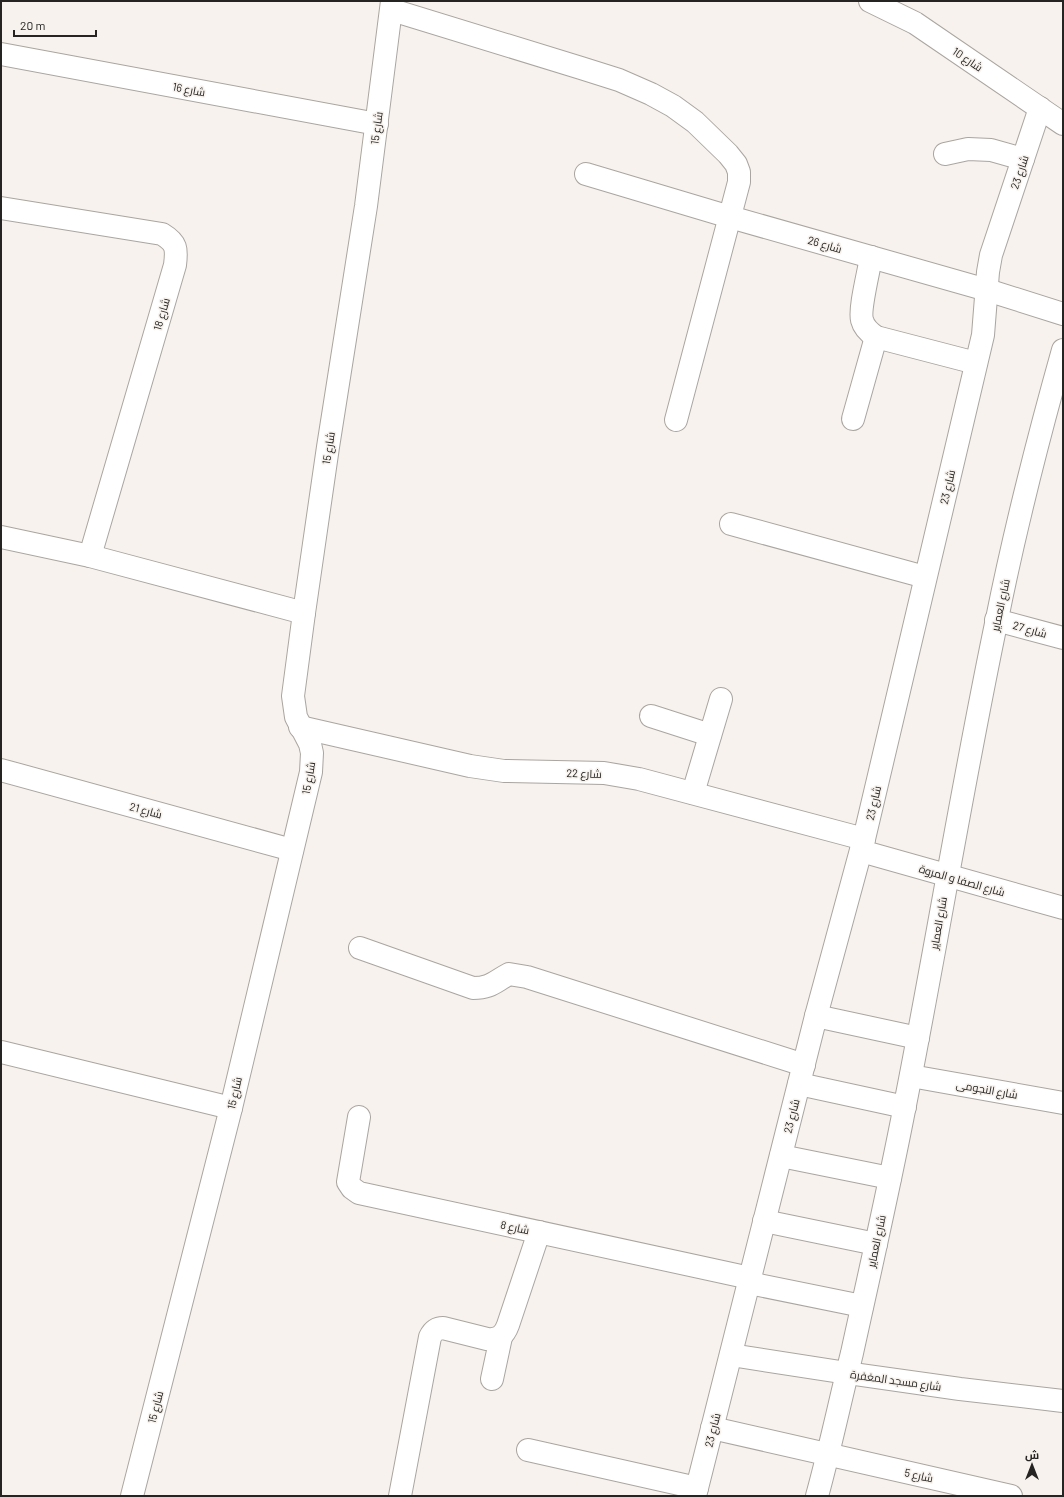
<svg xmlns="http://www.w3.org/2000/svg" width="1064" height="1497" font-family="Barlow,Cairo,sans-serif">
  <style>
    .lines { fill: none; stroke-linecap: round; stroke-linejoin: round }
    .street-casing { stroke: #aaa5a0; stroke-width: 24 }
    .street { stroke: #fff; stroke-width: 22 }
    .labels { text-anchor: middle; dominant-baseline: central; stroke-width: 3; stroke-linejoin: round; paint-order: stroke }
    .street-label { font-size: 11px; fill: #252422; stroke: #f7f2ed }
  </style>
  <rect width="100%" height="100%" fill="#f7f2ed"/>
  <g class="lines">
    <g class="street-casing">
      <g id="street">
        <path d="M870 1 915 23 1063 124"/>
        <path d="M392 10 581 68 619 80 651 94 673 106 695 122 728 154 736 164 739 172V182L676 420"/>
        <path d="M1 54 377 124"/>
        <path d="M945 154 968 149 991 150 1023 159"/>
        <path d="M586 174 730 217 987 290 1063 314"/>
        <path d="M1 208 162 234C177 243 177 249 175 265L90 556"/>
        <path d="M871 257C869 271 859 309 862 320 864 328 870 333 876 337L976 363"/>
        <path d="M853 419 876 337"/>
        <path d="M731 524 925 577"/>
        <path d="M1 537 90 556 304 613"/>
        <path d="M996 620 1063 638"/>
        <path d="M651 716 710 735"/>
        <path d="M300 727 470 766 504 771 604 773 639 779 864 839"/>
        <path d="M1 770 292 850"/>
        <path d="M693 793 721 699"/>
        <path d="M861 851 1063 908"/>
        <path d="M360 948 473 988C491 988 494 982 509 974L527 977 804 1065"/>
        <path d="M816 1016 918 1038"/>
        <path d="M1 1052 231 1108"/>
        <path d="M911 1076 1063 1103"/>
        <path d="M799 1084 905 1107"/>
        <path d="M359 1117 348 1182 352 1188 359 1193 750 1278"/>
        <path d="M781 1156 890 1178"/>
        <path d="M764 1221 876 1244"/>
        <path d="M749 1283 862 1306"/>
        <path d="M731 1355 847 1373 960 1389 1063 1401"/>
        <path d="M492 1379 501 1337"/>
        <path d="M712 1428 1011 1496"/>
        <path d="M528 1450 697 1488"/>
        <path d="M132 1496 231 1108 311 772 312 753 310 744 296 717 293 696 304 613 328 447 366 206 392 1"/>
        <path d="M400 1496 430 1337C433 1331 437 1328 443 1328L487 1339C498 1340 504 1336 508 1325L539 1232"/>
        <path d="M695 1496 816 1016 864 839 983 335 988 272 991 255 1040 108"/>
        <path d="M817 1496C830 1449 840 1401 852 1353 870 1271 889 1188 905 1105 937 943 963 781 997 619 1015 529 1038 439 1063 350"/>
      </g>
    </g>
    <use href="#street" class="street"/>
  </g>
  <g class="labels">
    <g class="street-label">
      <text transform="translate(968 59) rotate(34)">شارع 10</text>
      <text transform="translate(189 89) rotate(11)">شارع 16</text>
      <text transform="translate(376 128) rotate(-82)">شارع 15</text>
      <text transform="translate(1019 172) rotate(-72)">شارع 23</text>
      <text transform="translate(825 244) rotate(16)">شارع 26</text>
      <text transform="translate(161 314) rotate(-74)">شارع 18</text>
      <text transform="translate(328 448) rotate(-81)">شارع 15</text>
      <text transform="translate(947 487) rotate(-77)">شارع 23</text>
      <text transform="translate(1000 605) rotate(-78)">شارع العماير</text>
      <text transform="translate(1030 629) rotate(16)">شارع 27</text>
      <text transform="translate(584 773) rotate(2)">شارع 22</text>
      <text transform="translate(308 778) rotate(-80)">شارع 15</text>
      <text transform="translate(873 803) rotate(-77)">شارع 23</text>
      <text transform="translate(146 810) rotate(15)">شارع 21</text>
      <text transform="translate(962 880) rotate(16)">شارع الصفا و المروة</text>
      <text transform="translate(938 923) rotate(-80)">شارع العماير</text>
      <text transform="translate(987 1089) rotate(10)">شارع النجومى</text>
      <text transform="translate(234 1093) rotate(-77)">شارع 15</text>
      <text transform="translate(791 1116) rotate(-76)">شارع 23</text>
      <text transform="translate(515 1227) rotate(12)">شارع 8</text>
      <text transform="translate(876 1241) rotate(-78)">شارع العماير</text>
      <text transform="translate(896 1380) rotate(8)">شارع مسجد المغفرة</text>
      <text transform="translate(155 1407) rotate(-76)">شارع 15</text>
      <text transform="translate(712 1430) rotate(-76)">شارع 23</text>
      <text transform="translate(919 1475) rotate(13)">شارع 5</text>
    </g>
  </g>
  <rect width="1064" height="1497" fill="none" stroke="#252422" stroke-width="4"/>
  <g transform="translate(1032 1465)" stroke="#f7f2ed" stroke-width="3" paint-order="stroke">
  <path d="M0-3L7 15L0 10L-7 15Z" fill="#252422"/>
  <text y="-6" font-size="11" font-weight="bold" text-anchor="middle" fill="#252422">ش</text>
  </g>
  <path d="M14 30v6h82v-6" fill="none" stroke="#252422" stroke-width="2"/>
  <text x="20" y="30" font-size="12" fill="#252422" stroke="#f7f2ed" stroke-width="3" paint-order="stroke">20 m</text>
</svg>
